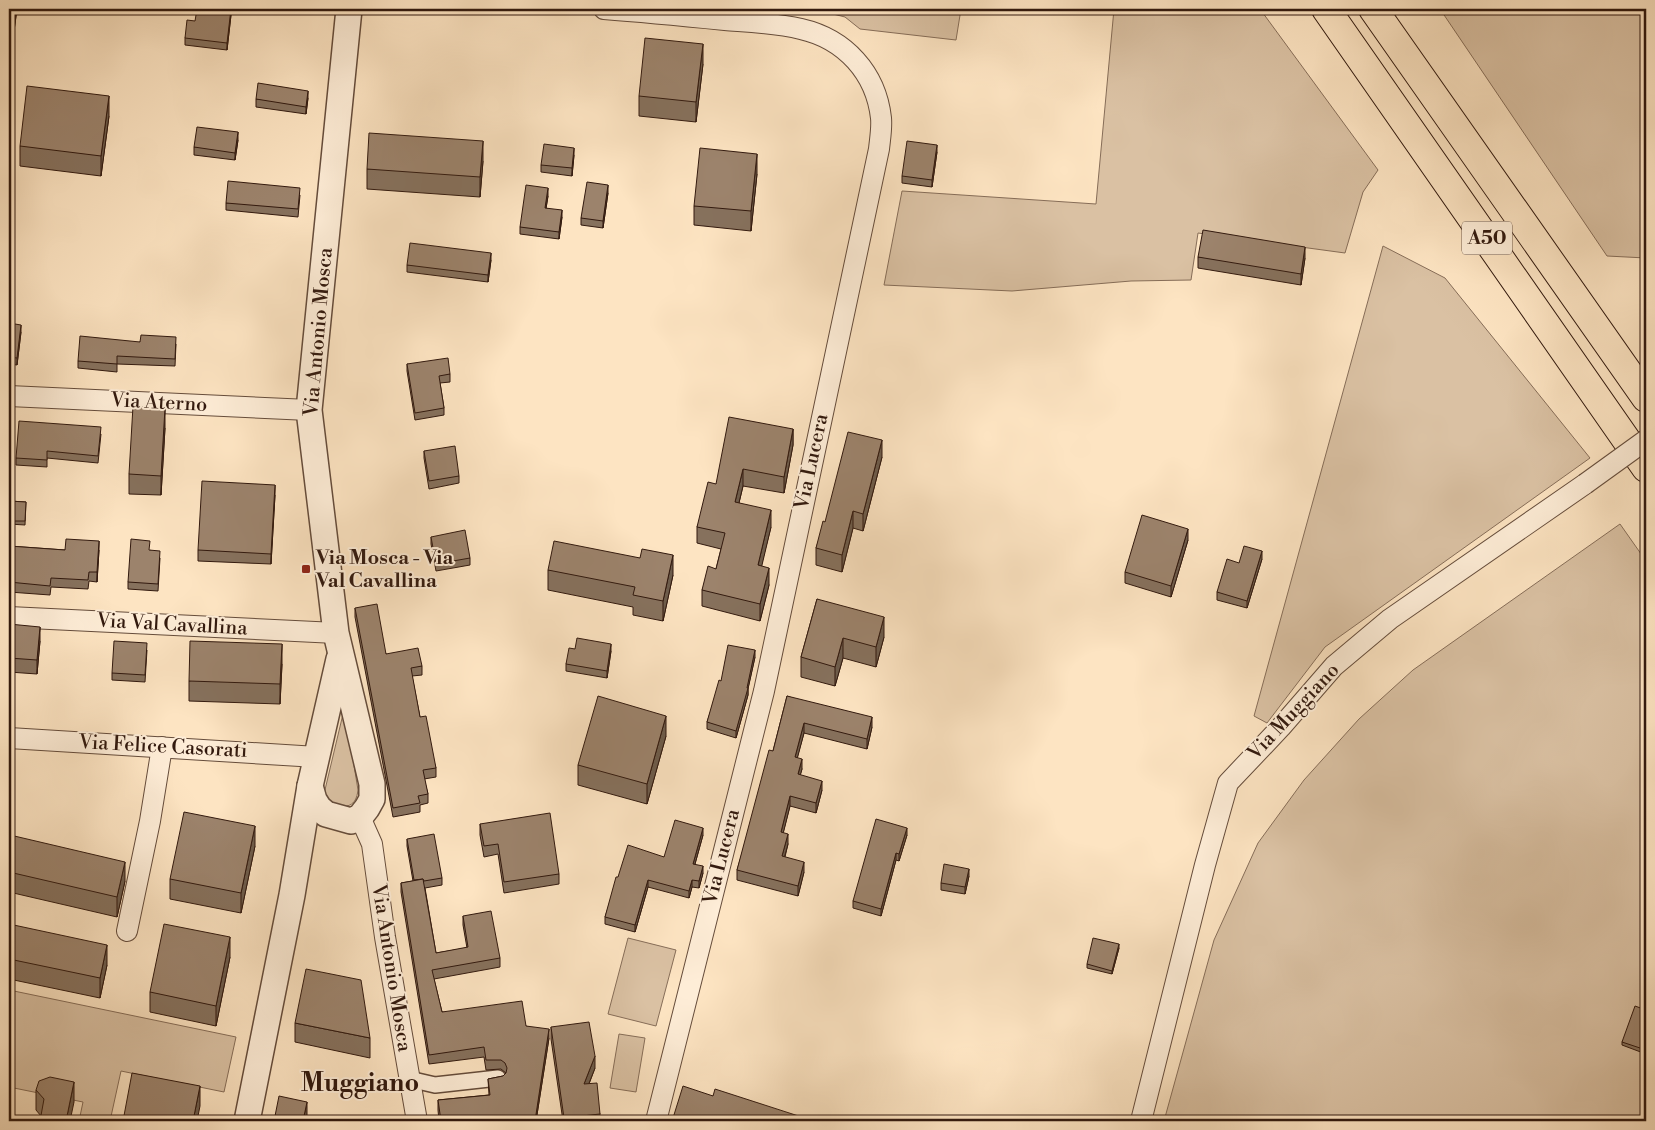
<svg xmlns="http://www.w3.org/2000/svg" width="1655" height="1130" font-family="'Libre Bodoni',serif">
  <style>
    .green { fill: #dac1a3; stroke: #866d58 }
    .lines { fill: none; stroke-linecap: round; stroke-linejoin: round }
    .pedestrian-casing { stroke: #654c3b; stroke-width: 18 }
    .minor-casing { stroke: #654c3b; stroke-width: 22 }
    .tertiary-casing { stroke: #654c3b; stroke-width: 28 }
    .motorway-casing { stroke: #32190e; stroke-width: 30 }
    .pedestrian { stroke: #feedd7; stroke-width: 15 }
    .minor { stroke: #feedd7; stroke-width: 20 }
    .tertiary { stroke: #feedd7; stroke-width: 25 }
    .motorway { stroke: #fde4c2; stroke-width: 28 }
    .minor-bridge-casing { stroke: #654c3b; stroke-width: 22; stroke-linecap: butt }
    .minor-bridge { stroke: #feedd7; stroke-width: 20 }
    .wall { fill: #86715d; stroke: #32190e }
    .shaded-wall { fill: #6d5c4c; stroke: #32190e }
    .building { fill: #9c836c; stroke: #32190e }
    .poi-dot { fill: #8f2418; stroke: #feedd7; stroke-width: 2 }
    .labels { text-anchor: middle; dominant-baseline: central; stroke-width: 4; stroke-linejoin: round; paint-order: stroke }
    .shield { fill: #feedd7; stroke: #6f594a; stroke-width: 1 }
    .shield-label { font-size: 19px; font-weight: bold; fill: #32190e }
    .street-label { font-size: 20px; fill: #32190e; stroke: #feedd7 }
    .poi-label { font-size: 20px; font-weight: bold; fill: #32190e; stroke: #feedd7; text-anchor: start }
    .district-label { font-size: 25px; font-weight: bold; fill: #32190e; stroke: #feedd7 }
  </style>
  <rect width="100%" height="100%" fill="#fde4c2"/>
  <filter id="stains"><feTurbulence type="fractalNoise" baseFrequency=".004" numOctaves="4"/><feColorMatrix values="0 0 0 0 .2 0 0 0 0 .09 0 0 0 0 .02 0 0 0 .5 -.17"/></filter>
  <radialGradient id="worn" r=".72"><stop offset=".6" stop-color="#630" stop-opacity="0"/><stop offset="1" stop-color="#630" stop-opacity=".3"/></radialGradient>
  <g class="green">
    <path d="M813 9H961L956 40 860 29 845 17Z"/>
    <path d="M1114 9H1260L1378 170 1363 192 1345 253 1198 233 1191 280 1131 281 1012 291 884 285 902 191 1096 204Z"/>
    <path d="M1440 9H1646V258L1607 256Z"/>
    <path d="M1383 246 1445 278 1590 458 1325 647 1267 723 1254 716Z"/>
    <path d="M1620 524 1646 561V1121H1164L1214 940 1258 843 1304 780 1359 719 1413 670Z"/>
    <path d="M343 714 346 716 358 790C356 807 347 808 332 805L324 794Z"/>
    <path d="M628 938 676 950 656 1026 608 1014Z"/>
    <path d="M9 990 236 1037 224 1092 121 1071 110 1121H79L83 1102 9 1087Z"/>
    <path d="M619 1034 645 1038 636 1092 610 1088Z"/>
  </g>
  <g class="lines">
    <g class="pedestrian-casing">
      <path id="pedestrian" d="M409 1079 435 1085 498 1078"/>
    </g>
    <g class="minor-casing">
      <g id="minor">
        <path d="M604 9C644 12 685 16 725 20 750 22 776 23 801 29 845 39 876 73 881 118 882 128 880 139 879 149L764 691 656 1121"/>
        <path d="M9 396 309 410"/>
        <path d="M9 617 336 633"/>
        <path d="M9 738 317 757"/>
        <path d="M360 817 372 844 385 937 417 1121"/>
        <path d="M127 931 150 821 162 747"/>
        <path d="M1141 1121 1205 865 1228 783 1281 727 1334 666 1390 619 1585 484"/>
      </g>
    </g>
    <g class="tertiary-casing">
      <g id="tertiary">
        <path d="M310 786 314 800 319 808 326 814 351 821 360 817 367 808 372 799V784L336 633 309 410 349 9"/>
        <path d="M247 1121 292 895 310 786 339 659"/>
      </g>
    </g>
    <g class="motorway-casing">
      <g id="motorway">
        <path d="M1326 9 1646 468"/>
        <path d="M1373 9 1646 398"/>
      </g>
    </g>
    <use href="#pedestrian" class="pedestrian"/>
    <use href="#minor" class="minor"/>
    <use href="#tertiary" class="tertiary"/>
    <use href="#motorway" class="motorway"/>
    <g class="minor-bridge-casing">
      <path id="minor-bridge" d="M1585 484 1646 440"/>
    </g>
    <use href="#minor-bridge" class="minor-bridge"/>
  </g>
  <g class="wall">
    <path d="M9 9H17L13 38H9Z"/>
    <path d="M231 15 227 50 185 45V38L195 21Z"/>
    <path d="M703 64 696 122 639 116V96Z"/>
    <path d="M308 98 306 114 256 107V99Z"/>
    <path d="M109 116 101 176 20 166V146Z"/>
    <path d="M238 140 235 160 194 155V147Z"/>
    <path d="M937 152 932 187 902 183V176Z"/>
    <path d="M574 155 572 176 541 172V165Z"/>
    <path d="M483 161 480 197 367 189V169Z"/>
    <path d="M757 174 751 231 694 225V206Z"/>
    <path d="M608 193 603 228 581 225V218Z"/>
    <path d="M300 195 298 217 226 210V203Z"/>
    <path d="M548 196 546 208 562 217 559 239 520 234V227Z"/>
    <path d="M1198 257 1305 258 1301 285 1198 268Z"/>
    <path d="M491 260 488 282 407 272V265Z"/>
    <path d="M9 323 21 332 17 365 9 364Z"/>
    <path d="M140 342 176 344 175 366 117 364V372L78 368V361Z"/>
    <path d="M407 364 450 374V382L440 383 444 408V415L415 420 407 371Z"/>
    <path d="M165 428 161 495 129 494V474Z"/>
    <path d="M793 429V445L784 493 743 486 739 503 771 527 761 566 769 585 760 621 702 606V590L716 569 721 549 697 543V527L716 484Z"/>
    <path d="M101 434 98 463 47 458V467L16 465V458Z"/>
    <path d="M424 451 459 476V483L429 489 424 458Z"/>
    <path d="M882 457 863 531 853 528 842 572 816 565V548L825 522Z"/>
    <path d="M275 495 271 564 198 561V550Z"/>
    <path d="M9 501 26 502 25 525 9 524Z"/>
    <path d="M431 537 470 558V565L436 571 431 544Z"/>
    <path d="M1188 540 1171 597 1125 583V572Z"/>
    <path d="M9 546 65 550H99L97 582 89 581 88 589 51 587 50 595 9 592Z"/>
    <path d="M150 550 160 558 158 591 128 589V582Z"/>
    <path d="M1262 559 1247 608 1217 600V592L1239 563Z"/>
    <path d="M548 570 673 575 663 621 633 615V607L548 590Z"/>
    <path d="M817 599 884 637 876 667 843 658 835 686 801 677V657Z"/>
    <path d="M355 608 386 654 422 666V675L412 676 420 717 436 768V777L424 779 428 794V803L420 805V812L393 817 355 617Z"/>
    <path d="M9 624 40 641 37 674 9 672Z"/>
    <path d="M575 649 611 651 607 678 566 671V664Z"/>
    <path d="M147 650 145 682 112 680V673Z"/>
    <path d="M755 657 748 688V695L736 738 707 729V722L721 681Z"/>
    <path d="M282 664 280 704 189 701V681Z"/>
    <path d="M787 696 872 727 867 749 804 733 797 758 802 769 800 775 822 790 816 813 790 806 783 833 788 844 785 857 804 872 798 896 737 880V870L773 751Z"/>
    <path d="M666 736 647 804 578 785V765Z"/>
    <path d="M480 824 559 874V884L504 893 498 854 484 857 480 835Z"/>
    <path d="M703 835 695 864 703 873 699 888 692 887 689 898 648 887 635 932 605 924V917L618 877 664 857Z"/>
    <path d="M907 835 899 861 896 860 881 916 853 908V901Z"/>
    <path d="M9 839 125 881 117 917 9 892Z"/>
    <path d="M407 839 442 878V885L425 888 436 953 467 948 463 925V916L500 958V967L434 979 442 1012 526 1026 549 1038 536 1121H439L438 1110V1100L489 1095 488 1079 503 1076 506 1073 501 1069 486 1070 484 1057 429 1064 401 892V883L413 881 407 846Z"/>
    <path d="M255 846 241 913 170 899V879Z"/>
    <path d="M969 876 965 894 941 890V883Z"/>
    <path d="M9 924 107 965 100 998 9 979Z"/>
    <path d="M1119 948 1112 974 1087 968V964Z"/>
    <path d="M230 957 216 1026 150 1012V992Z"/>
    <path d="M1646 1010V1054L1622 1045V1042Z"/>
    <path d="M295 1023 370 1038V1058L295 1042Z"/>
    <path d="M551 1027 595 1068 589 1084 600 1114V1121H563L551 1039Z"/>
    <path d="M36 1090 74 1102 41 1116 36 1110Z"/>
    <path d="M713 1096 814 1121H673V1118Z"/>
  </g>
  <g class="shaded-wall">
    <path d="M16 9H17L13 38V31Z"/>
    <path d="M231 9V15L227 50V43Z"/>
    <path d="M703 44V64L696 122V102Z"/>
    <path d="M308 91V98L306 114V107Z"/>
    <path d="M109 96V116L101 176V156Z"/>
    <path d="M238 132V140L235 160V153Z"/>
    <path d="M483 141V161L480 197V177Z"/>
    <path d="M937 145V152L932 187V180Z"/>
    <path d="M574 148V155L572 176V168Z"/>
    <path d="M757 154V174L751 231V211Z"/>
    <path d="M608 185V193L603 228V221Z"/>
    <path d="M548 188V196L545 215V208Z"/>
    <path d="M562 210V217L559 239V232Z"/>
    <path d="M1305 247V258L1301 285V274Z"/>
    <path d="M491 253V260L488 282V275Z"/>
    <path d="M21 325V332L17 365V358Z"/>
    <path d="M165 408V428L161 495V476Z"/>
    <path d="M793 429V445L784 493V477Z"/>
    <path d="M882 440V457L863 531V514Z"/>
    <path d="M743 469V486L735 519V502Z"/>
    <path d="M275 485V495L271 564V554Z"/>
    <path d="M771 510V527L758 582V565Z"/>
    <path d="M853 511V528L842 572V555Z"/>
    <path d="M1188 529V540L1171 597V586Z"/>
    <path d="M99 541V550L97 582V572Z"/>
    <path d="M1262 551V559L1247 608V601Z"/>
    <path d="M673 555V575L663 621V601Z"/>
    <path d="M769 568V585L760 621V604Z"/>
    <path d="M884 617V637L876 667V647Z"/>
    <path d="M40 627V641L37 674V660Z"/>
    <path d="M843 638V658L835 686V667Z"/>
    <path d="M282 644V664L280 704V684Z"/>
    <path d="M611 644V651L607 678V671Z"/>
    <path d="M755 650V657L748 689V695L736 738V731Z"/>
    <path d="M666 716V736L647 804V784Z"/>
    <path d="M872 717V727L867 749V739Z"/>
    <path d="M804 723V733L795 767V757Z"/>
    <path d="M802 759V769L798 784V774Z"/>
    <path d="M822 781V790L816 813V803Z"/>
    <path d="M790 796V806L781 842V832Z"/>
    <path d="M255 826V846L241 913V893Z"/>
    <path d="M703 828V835L693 871V864Z"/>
    <path d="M907 828V835L899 861V854Z"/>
    <path d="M788 834V844L782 866V856Z"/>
    <path d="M896 853V860L881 916V909Z"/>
    <path d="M125 862V881L117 917V897Z"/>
    <path d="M804 862V872L798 896V886Z"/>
    <path d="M703 866V873L699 888V881Z"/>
    <path d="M969 869V876L965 894V887Z"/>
    <path d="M648 880V887L635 932V925Z"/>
    <path d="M692 880V887L689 898V891Z"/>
    <path d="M230 937V957L216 1026V1006Z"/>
    <path d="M1119 944V948L1112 974V971Z"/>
    <path d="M107 945V965L100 998V978Z"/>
    <path d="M549 1029V1038L536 1121H535Z"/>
    <path d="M595 1056V1068L584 1096V1084Z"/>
    <path d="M74 1082V1102L70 1121H66Z"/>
    <path d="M200 1086V1106L197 1121H193Z"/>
    <path d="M307 1102V1121H303Z"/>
  </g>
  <g class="building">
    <path d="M9 9H16L13 31H9Z"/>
    <path d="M197 9H231L227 43 185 38 187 20 195 21Z"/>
    <path d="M645 38 703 44 696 102 639 96Z"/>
    <path d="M258 83 308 91 306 107 256 99Z"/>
    <path d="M27 86 109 96 101 156 20 146Z"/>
    <path d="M197 127 238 132 235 153 194 147Z"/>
    <path d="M369 133 483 141 480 177 367 169Z"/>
    <path d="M907 141 937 145 932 180 902 176Z"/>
    <path d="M544 144 574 148 572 168 541 165Z"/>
    <path d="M700 148 757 154 751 211 694 206Z"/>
    <path d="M228 181 300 188 298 209 226 203Z"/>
    <path d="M587 182 608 185 603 221 581 218Z"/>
    <path d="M526 185 548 188 545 208 562 210 559 232 520 227Z"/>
    <path d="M1203 230 1305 247 1301 274 1198 257Z"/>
    <path d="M410 243 491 253 488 275 407 265Z"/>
    <path d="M9 323 21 325 17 358 9 357Z"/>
    <path d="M141 335 176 337 175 359 117 356V364L78 361 80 336 140 342Z"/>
    <path d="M448 358 450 374 439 376 444 408 415 413 407 364Z"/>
    <path d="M133 406 165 408 161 476 129 474Z"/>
    <path d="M729 417 793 429 784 477 743 469 735 502 771 510 758 565 769 568 760 604 702 590 708 566 716 569 725 533 697 527 708 482 716 484Z"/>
    <path d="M19 421 101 427 98 456 47 451V460L16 458Z"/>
    <path d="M848 432 882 440 863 514 853 511 842 555 816 548 823 521 825 522Z"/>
    <path d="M455 446 459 476 429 481 424 451Z"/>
    <path d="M202 481 275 485 271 554 198 550Z"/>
    <path d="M9 501 26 502 25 521H9Z"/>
    <path d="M1142 515 1188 529 1171 586 1125 572Z"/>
    <path d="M465 530 470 558 436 564 431 537Z"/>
    <path d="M66 539 99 541 97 572H89L88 580 51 578 50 586 9 582V546L65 550Z"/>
    <path d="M131 539 150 541 149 550 160 551 158 584 128 582Z"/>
    <path d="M554 541 640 558 642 549 673 555 663 601 633 595 635 587 548 570Z"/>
    <path d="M1244 546 1262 551 1247 601 1217 592 1227 559 1239 563Z"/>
    <path d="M817 599 884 617 876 647 843 638 835 667 801 657Z"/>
    <path d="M377 604 386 654 418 648 422 666 411 668 420 717 426 716 436 768 423 770 428 794 418 796 420 803 393 808 355 608Z"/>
    <path d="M9 624 40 627 37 660 9 658Z"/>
    <path d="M577 638 611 644 607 671 566 664 569 648 575 649Z"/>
    <path d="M114 641 147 643 145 675 112 673Z"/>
    <path d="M190 641 282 644 280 684 189 681Z"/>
    <path d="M728 645 755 650 747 688H748L736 731 707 722 719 680 721 681Z"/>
    <path d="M598 696 666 716 647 784 578 765Z"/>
    <path d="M787 696 872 717 867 739 804 723 795 757 802 759 798 774 822 781 816 803 790 796 781 832 788 834 782 856 804 862 798 886 737 870 769 750 773 751Z"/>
    <path d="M184 812 255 826 241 893 170 879Z"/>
    <path d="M550 813 559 874 504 882 498 844 484 846 480 824Z"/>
    <path d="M876 819 907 828 899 854 896 853 881 909 853 901Z"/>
    <path d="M675 820 703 828 693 864 703 866 699 881 692 880 689 891 648 880 635 925 605 917 616 877H618L628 845 664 857Z"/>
    <path d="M434 834 442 878 424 881 423 879 414 880 407 839Z"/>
    <path d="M10 835 125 862 117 897 9 872V839Z"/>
    <path d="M944 864 969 869 965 887 941 883Z"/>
    <path d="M423 879 436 953 468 947 463 916 491 911 500 958 432 970 442 1012 522 1001 526 1026 549 1029 535 1121H441L438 1100 490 1095 488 1079 503 1076 506 1073 507 1068 505 1063 501 1060H486L484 1047 429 1055 401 883Z"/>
    <path d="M9 924 107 945 100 978 9 959Z"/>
    <path d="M164 924 230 937 216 1006 150 992Z"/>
    <path d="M1093 938 1119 944 1112 971 1087 964Z"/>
    <path d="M306 969 361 980 370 1038 295 1023Z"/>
    <path d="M1635 1006 1646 1010V1050L1622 1042Z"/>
    <path d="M589 1022 595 1056 584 1084 597 1083 600 1114 564 1118 551 1027Z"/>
    <path d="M132 1073 200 1086 193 1121H123Z"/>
    <path d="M50 1077 74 1082 66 1121H40L44 1099 36 1090 39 1081Z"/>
    <path d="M683 1086 713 1096 715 1089 814 1121H684L673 1118Z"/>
    <path d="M279 1096 307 1102 303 1121H274Z"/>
  </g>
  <rect class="poi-dot" x="301" y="564" width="10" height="10" rx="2.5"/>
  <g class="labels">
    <rect class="shield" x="1462" y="221.5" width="50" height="33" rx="4"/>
    <g class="shield-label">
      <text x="1487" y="238">A50</text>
    </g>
    <g class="street-label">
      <text transform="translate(319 332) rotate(-85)">Via Antonio Mosca</text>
      <text transform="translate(159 403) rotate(3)">Via Aterno</text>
      <text transform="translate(812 462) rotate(-78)">Via Lucera</text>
      <text transform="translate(172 625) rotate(3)">Via Val Cavallina</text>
      <text transform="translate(1294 712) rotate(-47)">Via Muggiano</text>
      <text transform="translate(163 747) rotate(3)">Via Felice Casorati</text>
      <text transform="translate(722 857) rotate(-76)">Via Lucera</text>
      <text transform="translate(391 968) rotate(81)">Via Antonio Mosca</text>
    </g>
    <g class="poi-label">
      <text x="316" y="558">Via Mosca - Via<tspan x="316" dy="23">Val Cavallina</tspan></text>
    </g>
    <g class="district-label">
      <text x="360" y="1083">Muggiano</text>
    </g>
  </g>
  <rect width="1655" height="1130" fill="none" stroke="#fde4c2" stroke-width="30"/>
  <rect x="10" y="10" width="1635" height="1110" fill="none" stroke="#32190e" stroke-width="2.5"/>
  <rect x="15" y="15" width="1625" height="1100" fill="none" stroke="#32190e"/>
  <rect width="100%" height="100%" filter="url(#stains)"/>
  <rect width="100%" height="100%" fill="url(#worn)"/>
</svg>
